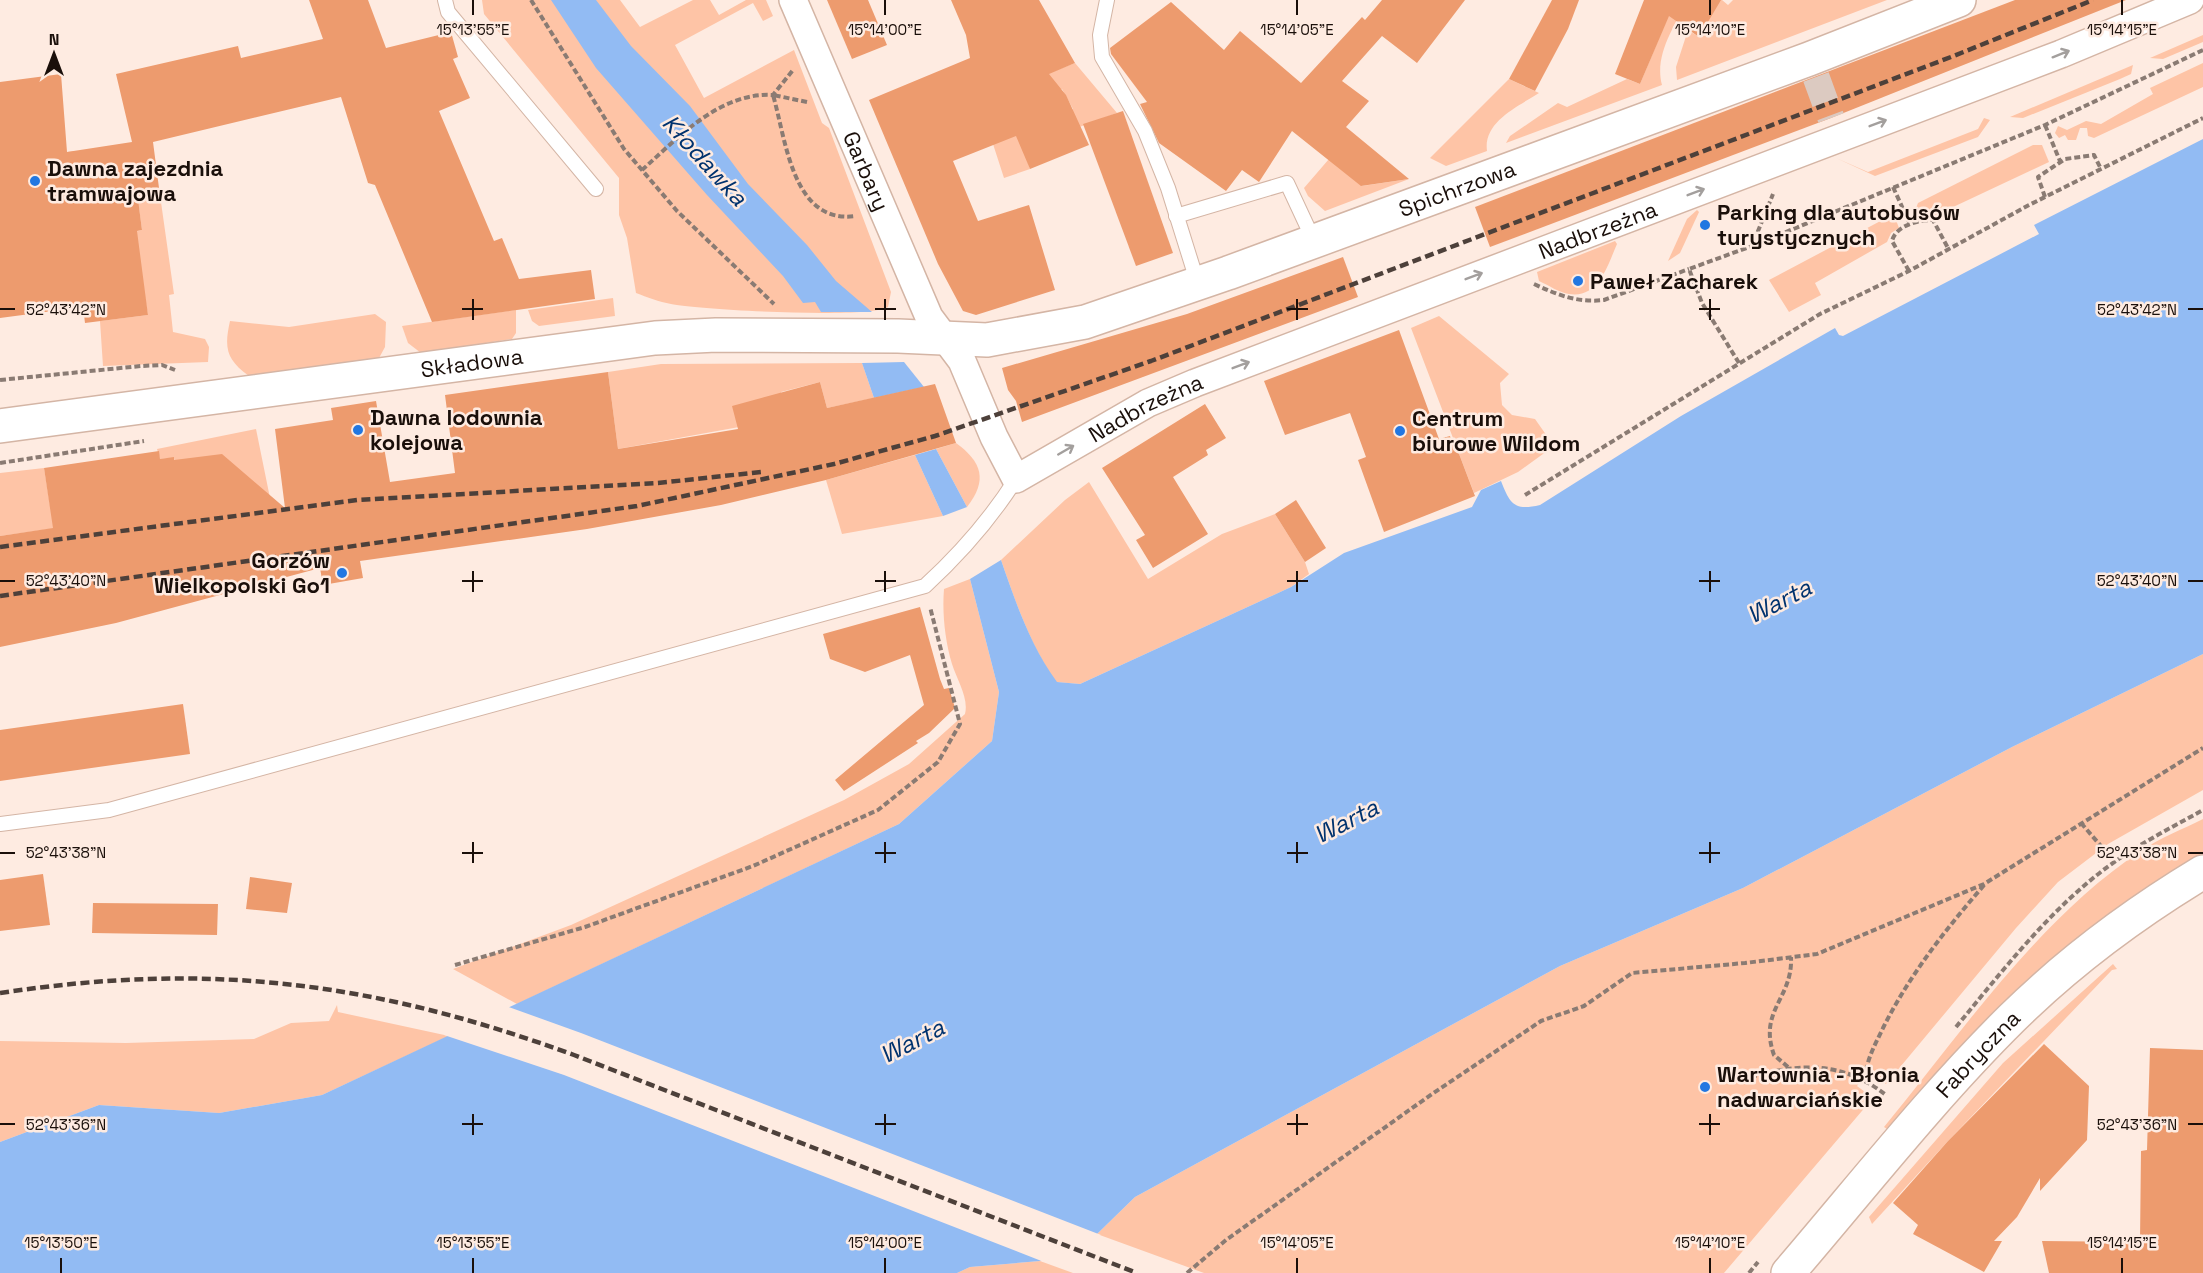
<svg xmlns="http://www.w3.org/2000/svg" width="2203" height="1273" font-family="'Space Grotesk',sans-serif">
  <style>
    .green { fill: #fec4a6 }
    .water { fill: #92bbf3 }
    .pier { fill: #feebe1 }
    .building { fill: #ed9b6e }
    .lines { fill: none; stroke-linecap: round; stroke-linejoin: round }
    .minor-tunnel { stroke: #dccac1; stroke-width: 27; stroke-dasharray: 27 14; stroke-linecap: butt }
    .service-casing { stroke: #d4b5a5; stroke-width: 16 }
    .minor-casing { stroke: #d4b5a5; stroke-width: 30 }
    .tertiary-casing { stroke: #d4b5a5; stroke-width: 36 }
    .path { stroke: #8a7b73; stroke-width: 4; stroke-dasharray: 6 3; stroke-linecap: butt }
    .service { stroke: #fff; stroke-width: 14 }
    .minor { stroke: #fff; stroke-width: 27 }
    .tertiary { stroke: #fff; stroke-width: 33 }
    .rail { stroke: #4d403a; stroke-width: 4.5; stroke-dasharray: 9 4.5; stroke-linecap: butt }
    .oneway { stroke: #a39f9d }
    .ticks { fill: none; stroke: #1a0f0a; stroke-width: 2 }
    .poi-dot { fill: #2277e1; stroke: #feebe1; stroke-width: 2 }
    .labels { text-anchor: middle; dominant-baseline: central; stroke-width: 5; stroke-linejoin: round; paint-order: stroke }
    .poi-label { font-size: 22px; font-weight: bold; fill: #1a0f0a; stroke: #feebe1; text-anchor: start }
    .street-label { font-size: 22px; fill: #1a0f0a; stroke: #feebe1 }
    .water-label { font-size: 24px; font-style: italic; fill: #00326e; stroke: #feebe1 }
    .ticks-label { font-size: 15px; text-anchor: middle; fill: #1a0f0a; stroke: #feebe1; stroke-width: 5; stroke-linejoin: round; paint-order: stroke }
  </style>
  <rect width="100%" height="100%" fill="#feebe1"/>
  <g class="green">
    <path d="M482 0H620L640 27 693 0H710L719 15 746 0H766L773 16 763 21 753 3 675 45 704 98 794 50 822 123 829 128 891 292 888 307C869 319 700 310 671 304 659 302 647 297 636 293L627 238 619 215V178L484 14Z"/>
    <path d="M1675 0H1689C1674 25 1654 56 1662 85L1506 143 1510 136 1558 103 1567 107 1627 79 1640 84Z"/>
    <path d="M1693 0H1722L1728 5 1733 0H1887L1677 80 1676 67 1688 30 1699 37Z"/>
    <path d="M2203 35V42L2163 59 2150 58Z"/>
    <path d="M1075 63 1117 113 1023 148 1030 169 1004 178 993 144 1073 109 1062 89 1048 94 1039 77Z"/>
    <path d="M2203 63V87L2094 138 2088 136 2087 128H2080L2076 140H2068L2065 135 2059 138 2055 133 2058 126 2067 130 2086 121 2101 124 2153 94 2150 88Z"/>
    <path d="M2133 65 2131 74 2120 79 2023 118 2010 117Z"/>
    <path d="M1509 79 1539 93C1517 107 1483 122 1487 151L1446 166 1430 158Z"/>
    <path d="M1984 118 1990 120 1978 137 1875 176 1836 158 1868 172 1978 129Z"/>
    <path d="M2033 145H2042L2049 162 1934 216 1917 218 1914 213 1918 203Z"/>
    <path d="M75 151 81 200 159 188 174 294 169 295 173 332 205 339 209 347 208 362 103 366 100 321 148 315 134 232 142 230 139 208 75 212 67 152Z"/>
    <path d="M1329 159 1362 186 1409 179 1325 211 1308 196 1304 188Z"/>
    <path d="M1697 210 1699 212 1680 253 1668 261 1687 219Z"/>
    <path d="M1888 217 1896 220 1899 228 1891 233 1887 242 1815 283 1821 295 1789 312 1769 280Z"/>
    <path d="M1615 241 1617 244C1608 264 1599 299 1569 294 1560 293 1548 285 1539 281L1537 272Z"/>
    <path d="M613 298 615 316 539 326 532 321 528 310Z"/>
    <path d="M516 310V333L512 339 421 353 408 343 402 326Z"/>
    <path d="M375 314 386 322 385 347 379 358 249 376C226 359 224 348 230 321L289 327Z"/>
    <path d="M1439 316 1509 374 1500 383 1502 405 1512 415 1535 419 1554 446 1518 472 1474 493 1411 328Z"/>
    <path d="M862 363 874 398 827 408 820 382 781 392 788 418 618 449 608 372 661 364Z"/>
    <path d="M256 429 270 498 0 536V473L44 468 50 505 88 500 177 479 174 458 160 459 157 449Z"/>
    <path d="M956 443C982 462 988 480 967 507L936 449Z"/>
    <path d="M915 455 943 516 842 534 826 480Z"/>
    <path d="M1089 482 1148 579 1222 534 1275 514 1305 562 1309 574 1291 587 1080 684 1056 682C1030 645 1016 603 1001 560L1065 500Z"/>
    <path d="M970 579 999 692 992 741 899 824 517 1004 453 969 571 925 844 800 909 764 965 714C969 698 957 680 952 664 945 641 942 613 944 589Z"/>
    <path d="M2203 654V790L2108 844 2058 882 2016 928 1886 1084 1870 1071 1857 1086 1873 1098 1724 1273H1204L1097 1234 1135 1197 1560 966 1743 888 2012 747Z"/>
    <path d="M2203 819V853C2080 925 1978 1020 1890 1131L1884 1127C1963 1031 2037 920 2142 850 2160 838 2183 829 2203 819Z"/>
    <path d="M2113 964 2117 969 2112 970 1948 1141 1872 1224 1869 1217 2003 1063Z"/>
    <path d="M337 1005 338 1012 449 1036 322 1095 219 1113 99 1105 0 1142V1041L126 1043 254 1039 291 1023 329 1021Z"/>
    <path d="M1040 1261 1073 1273H957L970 1267Z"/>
  </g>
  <g class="water">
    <path d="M551 0H596L631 46 690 106 748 184 807 245 836 281 872 312H821L815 302 803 303 783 276 707 195 596 68Z"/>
    <path d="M2203 139V654L2012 747 1743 888 1560 966 1135 1197 1097 1234 1040 1261 970 1267 957 1273H0V1142L99 1105 219 1113 322 1095 899 824 992 741 999 692 970 579 1001 560C1016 603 1030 645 1057 682L1080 684 1291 587 1344 553 1472 507 1481 490 1501 481C1510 504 1514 511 1540 505L1681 416 1835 328 1839 335 1843 336 2039 234 2034 225Z"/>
    <path d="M904 362 924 387 874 398 862 363Z"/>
    <path d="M936 449 967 507 943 516 915 455Z"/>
  </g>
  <path class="pier" d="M506 1006 581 1033 1101 1235 1044 1262 564 1075 444 1035Z"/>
  <g class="building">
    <path d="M309 0H368L386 48 451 32 458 57 453 59 470 98 439 111 494 241 502 238 519 279 591 270 595 299 432 322 375 185 368 183 341 97 153 142 159 188 137 192 142 230 137 231 148 315 85 323 83 307 0 318V82L61 74 67 152 132 142 116 74 238 46 241 58 323 39Z"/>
    <path d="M827 0H868L887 45 852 59Z"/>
    <path d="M951 0H1039L1075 63 1049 74 1066 95 1089 145 1030 169 1016 136 953 161 978 221 1029 205 1055 290 976 315 963 311 938 264 869 100 970 58 966 35Z"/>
    <path d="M1382 0H1465L1417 63 1382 36 1342 81 1369 101 1346 127 1409 179 1361 186 1292 131 1259 182 1242 170 1226 191 1159 143 1140 104 1147 102 1111 54 1110 48 1171 2 1224 50 1240 31 1301 83 1362 17 1365 20Z"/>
    <path d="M1552 0H1579L1568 29 1535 91 1509 79Z"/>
    <path d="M1644 0H1721L1699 37 1669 16 1640 84 1615 74Z"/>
    <path d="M2015 0H2126L1831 118 1490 247 1475 207Z"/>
    <path d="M1123 111 1173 253 1136 266 1083 124Z"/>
    <path d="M1343 257 1358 297 1022 422 1016 401 1008 390 1002 368 1187 314Z"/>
    <path d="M1399 330 1439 439 1450 436 1451 439 1453 438 1475 496 1384 532 1358 460 1366 457 1350 413 1285 435 1264 381Z"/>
    <path d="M608 372 618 449 738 429 732 406 820 382 827 408 935 384 956 443 826 480 721 505 587 529 360 561 363 578 323 585 320 568 116 623 0 647V536L53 528 44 468 159 451 160 459 174 457V460L222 454 285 508 275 429 333 420 331 408 376 401 390 482 455 473 445 395Z"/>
    <path d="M1205 404 1226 438 1206 450 1208 455 1173 477 1208 534 1153 568 1136 540 1145 535 1102 468Z"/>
    <path d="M1296 500 1326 548 1305 562 1275 514Z"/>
    <path d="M920 607 940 679 944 689 949 688 955 708 929 733 916 741 918 743 844 791 835 780 924 705 910 655 865 672 830 659 823 634Z"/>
    <path d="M183 704 190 754 0 781V730Z"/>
    <path d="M43 874 50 925 0 931V880Z"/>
    <path d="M250 877 292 883 287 913 246 909Z"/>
    <path d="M93 903 218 904 217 935 92 933Z"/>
    <path d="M2044 1044 2089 1086 2087 1140 2040 1191V1178L2017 1217 1994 1241H2002L1984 1272 1913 1234 1918 1225 1893 1203 1948 1141Z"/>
    <path d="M2150 1048 2203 1050V1273H2049L2042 1241 2140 1242 2141 1151 2147 1150Z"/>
  </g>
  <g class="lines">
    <path class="minor-tunnel" d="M1816 77 1831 118"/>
    <g class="service-casing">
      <g id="service">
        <path d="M445 0 448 12 596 189"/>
        <path d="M1107 0 1100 35 1102 57 1145 131 1168 188 1198 284"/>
        <path d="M1176 216 1287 183 1314 241"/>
        <path d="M0 824 109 810 925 586C961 553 990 520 1016 479"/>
      </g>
    </g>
    <g class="minor-casing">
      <g id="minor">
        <path id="s1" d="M793 0 929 317 962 361 994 437 1016 479 1148 403 1195 383 2061 54 2190 0"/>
      </g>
    </g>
    <g class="tertiary-casing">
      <g id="tertiary">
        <path id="s2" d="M0 426 655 338 716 335 898 336 987 340 1085 322 1228 273 1809 59 1959 0"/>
        <path id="s3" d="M1788 1273C1861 1188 1932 1097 2012 1018 2069 962 2135 913 2203 872"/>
      </g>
    </g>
    <g class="path">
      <path d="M531 0 624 149 677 211 774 304"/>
      <path d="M807 102 773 95C786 139 792 225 856 216"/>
      <path d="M2045 125 2060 161"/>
      <path d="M642 170C679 137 720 92 773 95L793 70"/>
      <path d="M1893 187 1909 222"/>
      <path d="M2045 197 2038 177 2065 159 2094 155 2101 169"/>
      <path d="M1752 246 2045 125 2203 50"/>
      <path d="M1909 271 1892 241C1896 225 1919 220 1933 220L1949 250"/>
      <path d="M1534 284C1558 295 1577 303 1604 300L1689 269"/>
      <path d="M1739 363 1702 303 1689 269 1752 246 1773 194"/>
      <path d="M0 380 141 366 162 365 175 370"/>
      <path d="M0 463 144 441"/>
      <path d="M1525 495 1820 314 1909 271 2029 205 2203 118"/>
      <path d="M2081 823 2107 853"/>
      <path d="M455 965 585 927 753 866 878 810 938 762 960 724 930 607"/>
      <path d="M1956 1027C2000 974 2043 918 2097 875 2129 849 2167 830 2203 810"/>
      <path d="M1788 1067 1774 1055C1758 1010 1793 999 1791 957"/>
      <path d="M1742 1080C1795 1063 1840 1059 1886 1095"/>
      <path d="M1865 1080C1866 1060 1875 1045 1883 1028 1910 974 1946 929 1985 884"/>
      <path d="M1187 1273 1226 1240 1432 1094 1541 1021 1584 1006 1632 973 1745 963 1817 954 1984 884 2203 748"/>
      <path d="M1749 1273 1758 1262"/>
    </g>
    <use href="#service" class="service"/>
    <use href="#minor" class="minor"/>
    <use href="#tertiary" class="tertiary"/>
    <g class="rail">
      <path d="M0 547 357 500 658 483 761 472"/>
      <path d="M0 596 637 506 834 464 935 436 1151 361 1951 57 2093 0"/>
      <path d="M0 993C211 961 374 982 574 1055L1137 1273"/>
    </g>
  </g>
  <defs><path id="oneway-shaft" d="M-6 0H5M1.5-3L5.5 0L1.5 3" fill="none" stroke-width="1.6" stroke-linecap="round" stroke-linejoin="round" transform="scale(1.5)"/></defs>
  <g class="oneway">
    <use href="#oneway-shaft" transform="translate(2061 54) rotate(-22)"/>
    <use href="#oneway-shaft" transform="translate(1878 123) rotate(-21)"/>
    <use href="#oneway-shaft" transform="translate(1696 192) rotate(-21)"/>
    <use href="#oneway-shaft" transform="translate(1474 276) rotate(-21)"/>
    <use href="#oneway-shaft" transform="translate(1241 365) rotate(-21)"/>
    <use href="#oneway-shaft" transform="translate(1066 450) rotate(-30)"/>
  </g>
  <path class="ticks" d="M473 0V15M885 0V15M1297 0V15M1710 0V15M2122 0V15M473 299V320M885 299V320M1297 299V320M1710 299V320M0 309H15M462 309H483M875 309H896M1287 309H1308M1699 309H1720M2188 309H2203M473 571V592M885 571V592M1297 571V592M1710 571V592M0 581H15M462 581H483M875 581H896M1287 581H1308M1699 581H1720M2188 581H2203M473 842V863M885 842V863M1297 842V863M1710 842V863M0 853H15M462 853H483M875 853H896M1287 853H1308M1699 853H1720M2188 853H2203M473 1114V1135M885 1114V1135M1297 1114V1135M1710 1114V1135M0 1124H15M462 1124H483M875 1124H896M1287 1124H1308M1699 1124H1720M2188 1124H2203M61 1258V1273M473 1258V1273M885 1258V1273M1297 1258V1273M1710 1258V1273M2122 1258V1273"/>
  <g class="poi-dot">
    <circle cx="35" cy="181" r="6"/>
    <circle cx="1705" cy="225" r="6"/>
    <circle cx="1578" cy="281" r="6"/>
    <circle cx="358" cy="430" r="6"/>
    <circle cx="1400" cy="431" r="6"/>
    <circle cx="342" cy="573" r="6"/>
    <circle cx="1705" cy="1087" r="6"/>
  </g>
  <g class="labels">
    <g class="poi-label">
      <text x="47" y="168">Dawna zajezdnia<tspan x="47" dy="25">tramwajowa</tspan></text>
      <text x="1717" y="212">Parking dla autobusów<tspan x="1717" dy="25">turystycznych</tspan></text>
      <text x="1590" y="281">Paweł Zacharek</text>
      <text x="370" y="417">Dawna lodownia<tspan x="370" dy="25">kolejowa</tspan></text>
      <text x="1412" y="418">Centrum<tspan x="1412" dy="25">biurowe Wildom</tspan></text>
      <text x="330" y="560" text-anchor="end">Gorzów<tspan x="330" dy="25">Wielkopolski Go1</tspan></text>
      <text x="1717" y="1074">Wartownia - Błonia<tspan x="1717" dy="25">nadwarciańskie</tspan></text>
    </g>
    <g class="street-label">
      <text stroke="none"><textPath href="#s1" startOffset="186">Garbary</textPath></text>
      <text stroke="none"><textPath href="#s2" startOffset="1488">Spichrzowa</textPath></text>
      <text stroke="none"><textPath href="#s1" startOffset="1164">Nadbrzeżna</textPath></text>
      <text stroke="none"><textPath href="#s2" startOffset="476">Składowa</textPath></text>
      <text stroke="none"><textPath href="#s1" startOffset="678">Nadbrzeżna</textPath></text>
      <text stroke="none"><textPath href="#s3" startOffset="290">Fabryczna</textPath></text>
    </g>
    <g class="water-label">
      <text transform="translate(705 160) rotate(48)">Kłodawka</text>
      <text transform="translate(1779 601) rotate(-27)">Warta</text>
      <text transform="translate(1346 821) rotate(-27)">Warta</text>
      <text transform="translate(912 1041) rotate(-27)">Warta</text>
    </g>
  </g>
  <g class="ticks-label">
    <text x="473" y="35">15°13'55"E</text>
    <text x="885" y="35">15°14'00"E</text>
    <text x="1297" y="35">15°14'05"E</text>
    <text x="1710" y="35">15°14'10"E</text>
    <text x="2122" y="35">15°14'15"E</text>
    <text x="66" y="315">52°43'42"N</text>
    <text x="2137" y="315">52°43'42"N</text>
    <text x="66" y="586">52°43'40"N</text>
    <text x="2137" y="586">52°43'40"N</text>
    <text x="66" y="858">52°43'38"N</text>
    <text x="2137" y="858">52°43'38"N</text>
    <text x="66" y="1130">52°43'36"N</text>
    <text x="2137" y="1130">52°43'36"N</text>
    <text x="61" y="1248">15°13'50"E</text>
    <text x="473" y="1248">15°13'55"E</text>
    <text x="885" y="1248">15°14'00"E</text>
    <text x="1297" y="1248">15°14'05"E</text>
    <text x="1710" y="1248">15°14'10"E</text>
    <text x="2122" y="1248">15°14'15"E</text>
  </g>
  <g transform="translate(54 54)" stroke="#feebe1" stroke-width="4.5" paint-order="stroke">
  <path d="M0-4.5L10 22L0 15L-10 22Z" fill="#1a0f0a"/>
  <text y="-9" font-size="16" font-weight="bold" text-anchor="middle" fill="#1a0f0a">N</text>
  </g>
</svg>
